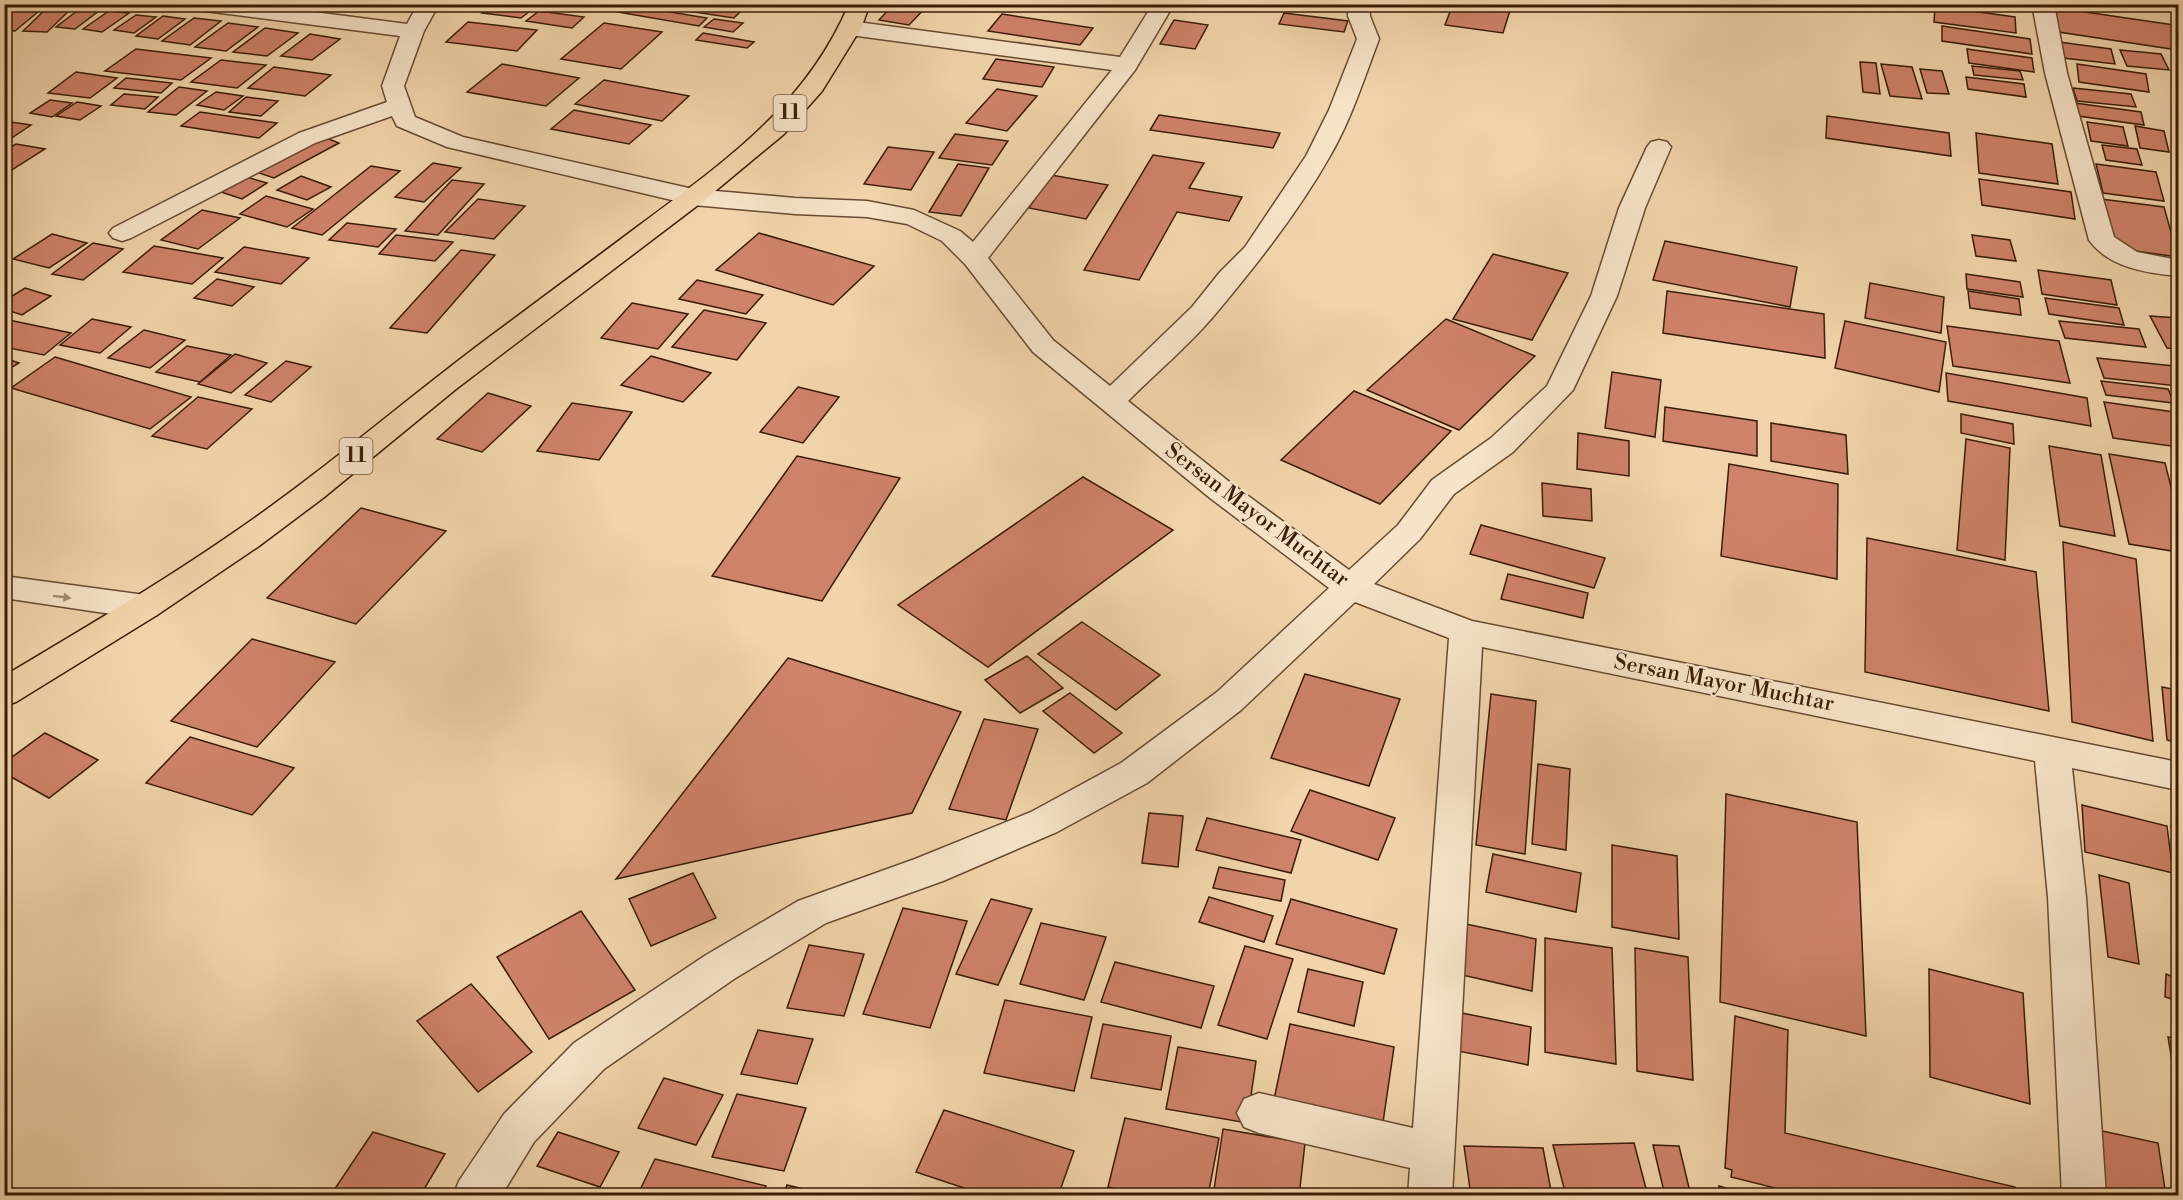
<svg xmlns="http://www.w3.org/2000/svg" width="2183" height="1200" font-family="'Libre Bodoni',serif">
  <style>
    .building { fill: #cf826a; stroke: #3a1d07; stroke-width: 1.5 }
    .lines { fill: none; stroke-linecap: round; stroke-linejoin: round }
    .minor-casing { stroke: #684b30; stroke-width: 3 }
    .highway-casing { stroke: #3a1d07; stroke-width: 3 }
    .minor { fill: #f6e3c8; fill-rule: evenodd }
    .highway { fill: #f1d4ab; fill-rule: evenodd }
    .oneway { fill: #a18a71 }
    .labels { text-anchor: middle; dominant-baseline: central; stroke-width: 4.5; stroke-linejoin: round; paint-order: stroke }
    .shield { fill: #f6e3c8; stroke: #725841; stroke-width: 1.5 }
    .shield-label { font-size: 21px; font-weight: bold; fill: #3a1d07 }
    .street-label { font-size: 22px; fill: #3a1d07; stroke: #f6e3c8 }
  </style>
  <rect width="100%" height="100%" fill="#f1d4ab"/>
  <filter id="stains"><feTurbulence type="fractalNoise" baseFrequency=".00333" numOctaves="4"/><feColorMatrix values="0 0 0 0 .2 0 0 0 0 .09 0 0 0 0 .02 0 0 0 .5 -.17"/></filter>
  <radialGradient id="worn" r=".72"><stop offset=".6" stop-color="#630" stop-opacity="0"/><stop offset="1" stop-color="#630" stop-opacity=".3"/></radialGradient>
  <g class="building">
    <path d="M320 4H372L363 11Z"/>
    <path d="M566 4H597L591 10Z"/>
    <path d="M641 4H748L734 18Z"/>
    <path d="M894 4H929L909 25 879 20Z"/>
    <path d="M1453 4H1512L1503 33 1445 25Z"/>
    <path d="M2061 4H2117L2119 11Z"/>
    <path d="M19 5 45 6 15 31 4 30V17Z"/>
    <path d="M492 5 530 11 521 18 482 13Z"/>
    <path d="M627 5 707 18 699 26 618 12Z"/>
    <path d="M1935 6 2015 17 2016 33 1934 22Z"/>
    <path d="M48 7 72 8 47 32 23 31Z"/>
    <path d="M2051 7 2174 25 2178 50 2052 31Z"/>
    <path d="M81 8 100 10 75 29 56 27Z"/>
    <path d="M109 11 129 13 102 32 83 29Z"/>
    <path d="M539 11 584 17 572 28 526 21Z"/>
    <path d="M1284 13 1348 21 1344 32 1279 24Z"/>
    <path d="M1002 14 1093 28 1080 45 988 31Z"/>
    <path d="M136 15 156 17 134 33 114 30Z"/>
    <path d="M163 16 185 19 158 39 136 36Z"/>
    <path d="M194 18 221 21 190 45 162 41Z"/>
    <path d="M714 19 743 23 733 32 704 27Z"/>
    <path d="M1174 20 1208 25 1195 49 1160 44Z"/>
    <path d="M468 22 537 30 517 51 446 42Z"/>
    <path d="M228 23 258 27 226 51 195 47Z"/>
    <path d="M604 23 662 32 621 69 561 59Z"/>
    <path d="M1942 26 2030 39 2032 54 1942 41Z"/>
    <path d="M265 28 298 33 267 56 233 52Z"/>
    <path d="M703 33 754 42 747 48 696 40Z"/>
    <path d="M310 34 340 39 312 60 281 56Z"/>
    <path d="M2059 42 2111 49 2115 64 2063 58Z"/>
    <path d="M136 49 211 58 181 80 105 71Z"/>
    <path d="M1967 49 2032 58 2034 72 1969 63Z"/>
    <path d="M2120 50 2161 54 2169 70 2127 66Z"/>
    <path d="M996 59 1054 67 1042 87 983 79Z"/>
    <path d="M221 60 266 65 237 88 191 82Z"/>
    <path d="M1860 62 1876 63 1880 94 1863 92Z"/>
    <path d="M502 64 579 78 546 106 467 92Z"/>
    <path d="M1881 64 1912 67 1922 99 1890 96Z"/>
    <path d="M2077 64 2146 74 2149 92 2079 82Z"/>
    <path d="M1972 66 2020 71 2023 80 1974 75Z"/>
    <path d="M274 67 331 75 305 96 248 88Z"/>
    <path d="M1920 69 1942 71 1949 94 1927 93Z"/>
    <path d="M76 72 117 78 90 98 48 93Z"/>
    <path d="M1966 77 2024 84 2026 97 1968 89Z"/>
    <path d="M126 78 172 83 161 93 114 88Z"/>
    <path d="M604 80 689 96 662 121 575 104Z"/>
    <path d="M179 87 207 91 176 115 148 112Z"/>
    <path d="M2073 88 2131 94 2136 107 2077 101Z"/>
    <path d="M997 89 1037 96 1007 131 966 123Z"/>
    <path d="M216 92 243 96 224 110 197 105Z"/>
    <path d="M124 94 158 97 145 109 111 105Z"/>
    <path d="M246 97 278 101 261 116 229 112Z"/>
    <path d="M50 100 72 103 52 117 30 113Z"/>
    <path d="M77 102 101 106 80 120 56 116Z"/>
    <path d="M2075 103 2141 112 2144 125 2078 116Z"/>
    <path d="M574 110 651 125 629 144 551 129Z"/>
    <path d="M200 112 277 123 259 138 181 126Z"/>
    <path d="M1159 115 1280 133 1273 148 1150 130Z"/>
    <path d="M1827 116 1949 133 1951 156 1826 138Z"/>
    <path d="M4 121 31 125 4 143Z"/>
    <path d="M2087 122 2123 127 2128 146 2091 141Z"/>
    <path d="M2135 126 2164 131 2169 152 2140 148Z"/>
    <path d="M1976 133 2052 144 2058 184 1979 173Z"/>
    <path d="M955 134 1008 141 992 165 939 158Z"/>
    <path d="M319 135 339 143 274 178 253 171Z"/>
    <path d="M16 144 45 149 4 175V151Z"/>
    <path d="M2102 145 2137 149 2142 165 2106 160Z"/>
    <path d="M888 147 934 152 911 190 864 184Z"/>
    <path d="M1153 155 1204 163 1189 188 1242 197 1229 221 1177 212 1139 280 1084 270Z"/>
    <path d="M433 163 461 168 424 202 395 197Z"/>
    <path d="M958 164 989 168 961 216 929 212Z"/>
    <path d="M2096 164 2156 172 2164 201 2103 193Z"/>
    <path d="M371 166 400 171 322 235 292 228Z"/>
    <path d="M1051 175 1108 185 1086 219 1029 208Z"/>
    <path d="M243 176 267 183 242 199 218 191Z"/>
    <path d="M301 176 331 187 307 200 277 190Z"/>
    <path d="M1979 179 2071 192 2075 219 1982 205Z"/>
    <path d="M452 180 484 184 438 235 405 231Z"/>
    <path d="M266 196 313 209 287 227 240 214Z"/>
    <path d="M478 199 525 206 494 239 445 232Z"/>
    <path d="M2101 199 2164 207 2178 257 2114 248Z"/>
    <path d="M202 210 240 218 198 249 161 240Z"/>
    <path d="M347 223 396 229 378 247 329 240Z"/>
    <path d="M759 233 874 266 833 305 716 270Z"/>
    <path d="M52 234 87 243 49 268 13 259Z"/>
    <path d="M396 235 453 242 435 261 379 254Z"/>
    <path d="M1972 235 2010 240 2016 261 1976 256Z"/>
    <path d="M1665 241 1797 267 1790 307 1653 280Z"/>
    <path d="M93 243 123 249 83 280 52 274Z"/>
    <path d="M154 246 223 258 192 284 123 272Z"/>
    <path d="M244 247 309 258 281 284 215 272Z"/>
    <path d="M461 250 495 255 427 333 390 328Z"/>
    <path d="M1493 254 1568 273 1532 340 1453 319Z"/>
    <path d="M2038 270 2111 280 2117 305 2042 294Z"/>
    <path d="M1966 274 2020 282 2023 297 1967 289Z"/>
    <path d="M217 279 254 287 232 306 194 298Z"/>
    <path d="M697 280 763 295 746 314 679 299Z"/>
    <path d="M1870 283 1944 297 1941 333 1865 318Z"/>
    <path d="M25 288 51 296 22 315 4 309V301Z"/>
    <path d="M1667 291 1824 314 1825 358 1663 333Z"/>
    <path d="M1968 291 2019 299 2021 315 1970 308Z"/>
    <path d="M2045 298 2119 308 2124 325 2049 314Z"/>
    <path d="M632 303 688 314 658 349 601 338Z"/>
    <path d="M704 310 766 323 737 360 672 347Z"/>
    <path d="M2150 316 2178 318V349L2167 348Z"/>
    <path d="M4 319 71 333 44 355 4 347Z"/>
    <path d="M92 319 131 327 100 353 60 345Z"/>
    <path d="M1446 319 1535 356 1459 430 1367 390Z"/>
    <path d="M1845 321 1946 342 1939 392 1835 368Z"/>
    <path d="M2059 321 2139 329 2146 347 2065 338Z"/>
    <path d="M1947 326 2059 341 2070 383 1953 366Z"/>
    <path d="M144 330 185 340 150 368 108 358Z"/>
    <path d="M187 346 231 355 200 382 156 372Z"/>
    <path d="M235 354 267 363 231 393 198 384Z"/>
    <path d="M651 356 711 373 683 402 621 385Z"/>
    <path d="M55 357 191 397 150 429 11 388Z"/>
    <path d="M4 358 19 363 4 372Z"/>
    <path d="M2097 358 2174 366 2178 378V386L2104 378Z"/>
    <path d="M286 361 311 367 271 402 245 395Z"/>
    <path d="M1612 372 1661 380 1655 437 1605 428Z"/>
    <path d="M1946 373 2087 398 2091 426 1948 401Z"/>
    <path d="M2101 381 2168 389 2174 403 2106 395Z"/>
    <path d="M798 387 839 397 803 443 760 432Z"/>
    <path d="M1354 391 1451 431 1380 504 1281 460Z"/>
    <path d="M488 393 531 406 482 452 437 439Z"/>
    <path d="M198 397 252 409 207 449 152 436Z"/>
    <path d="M2104 402 2174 412 2178 430V447L2113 438Z"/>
    <path d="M572 403 632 412 599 460 537 451Z"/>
    <path d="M1665 407 1757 421V456L1663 441Z"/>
    <path d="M1961 414 2013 424 2014 444 1961 433Z"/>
    <path d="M1771 423 1846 435 1848 474 1771 461Z"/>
    <path d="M1578 433 1629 441V476L1577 469Z"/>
    <path d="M1966 439 2010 448 2005 560 1957 550Z"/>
    <path d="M2049 446 2101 455 2115 536 2060 526Z"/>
    <path d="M2109 454 2165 463 2178 515V552L2129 544Z"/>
    <path d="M797 456 900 478 822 601 712 576Z"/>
    <path d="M1729 464 1838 484 1837 579 1721 556Z"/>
    <path d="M1083 477 1173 530 988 667 898 605Z"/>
    <path d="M1542 483 1591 489 1592 521 1543 516Z"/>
    <path d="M361 508 446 531 356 624 267 598Z"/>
    <path d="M1481 525 1605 558 1594 588 1470 554Z"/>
    <path d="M1867 538 2036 572 2049 711 1865 672Z"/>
    <path d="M2063 542 2136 559 2153 741 2072 722Z"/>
    <path d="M1508 574 1588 593 1583 618 1501 599Z"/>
    <path d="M1082 622 1160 675 1116 710 1038 654Z"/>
    <path d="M252 639 335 662 257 747 171 721Z"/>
    <path d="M1027 656 1063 688 1020 713 985 680Z"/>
    <path d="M788 658 961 712 912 813 616 879Z"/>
    <path d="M1305 674 1400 699 1369 786 1271 758Z"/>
    <path d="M2162 687 2178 690V743L2167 740Z"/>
    <path d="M1070 693 1122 733 1094 753 1043 711Z"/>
    <path d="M1491 694 1536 701 1525 854 1476 845Z"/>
    <path d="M984 719 1038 729 1006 820 949 809Z"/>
    <path d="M45 733 98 760 49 798 4 773V763Z"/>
    <path d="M190 737 294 768 252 815 146 783Z"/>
    <path d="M1538 764 1570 769 1566 850 1532 844Z"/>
    <path d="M1310 790 1395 818 1378 860 1291 831Z"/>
    <path d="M1726 794 1857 822 1866 1036 1720 1002Z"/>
    <path d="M2082 805 2167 826 2173 873 2085 852Z"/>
    <path d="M1149 813 1183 816 1178 867 1142 863Z"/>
    <path d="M1207 818 1301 840 1291 873 1196 850Z"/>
    <path d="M2171 826 2178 827V871Z"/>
    <path d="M1612 845 1677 856 1679 939 1612 927Z"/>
    <path d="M1493 854 1581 873 1576 912 1486 892Z"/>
    <path d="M1219 867 1285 880 1281 901 1213 888Z"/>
    <path d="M693 873 716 918 651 946 629 899Z"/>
    <path d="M2099 875 2129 883 2139 964 2108 957Z"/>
    <path d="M1209 897 1273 916 1264 942 1199 922Z"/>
    <path d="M991 899 1032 909 998 985 956 974Z"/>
    <path d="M1291 899 1397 929 1384 974 1276 944Z"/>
    <path d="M903 908 967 921 930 1028 863 1014Z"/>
    <path d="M581 911 635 990 549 1039 497 957Z"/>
    <path d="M1041 923 1106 937 1084 1000 1020 984Z"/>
    <path d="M1466 924 1536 939 1532 991 1458 974Z"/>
    <path d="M1545 938 1612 948 1616 1064 1545 1052Z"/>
    <path d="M809 945 864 954 844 1016 787 1008Z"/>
    <path d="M1245 946 1293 959 1267 1039 1218 1025Z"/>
    <path d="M1635 948 1688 957 1693 1080 1637 1071Z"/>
    <path d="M1115 962 1214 986 1201 1028 1101 1002Z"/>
    <path d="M1308 969 1363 982 1354 1026 1298 1012Z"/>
    <path d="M1929 969 2023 993 2030 1104 1930 1077Z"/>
    <path d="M2166 974 2178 979V1001L2165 997Z"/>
    <path d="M471 984 532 1052 478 1092 417 1021Z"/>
    <path d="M1005 1000 1092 1017 1074 1091 984 1073Z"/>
    <path d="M1462 1013 1531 1027 1528 1065 1458 1051Z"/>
    <path d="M1735 1016 1788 1030 1785 1133 2015 1187 2016 1196H1807L1731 1177 1732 1170 1725 1168Z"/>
    <path d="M1103 1024 1171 1036 1161 1090 1091 1078Z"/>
    <path d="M1290 1024 1394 1047 1382 1129 1273 1104Z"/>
    <path d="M758 1030 813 1039 797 1084 741 1074Z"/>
    <path d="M2168 1037 2178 1039V1097Z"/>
    <path d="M1178 1047 1256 1061 1247 1123 1166 1109Z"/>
    <path d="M664 1078 723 1095 696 1145 638 1128Z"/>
    <path d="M737 1094 806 1108 784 1171 712 1157Z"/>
    <path d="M944 1110 1074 1151 1058 1196H988L916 1172Z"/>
    <path d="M1125 1118 1219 1138 1208 1196H1146L1108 1187Z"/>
    <path d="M1223 1129 1305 1143 1299 1196H1213Z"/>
    <path d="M2093 1129 2158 1143 2166 1196H2103Z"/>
    <path d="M373 1132 445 1154 420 1196H330Z"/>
    <path d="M558 1132 619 1152 600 1187 537 1166Z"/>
    <path d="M1634 1143 1648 1196H1566L1553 1145Z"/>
    <path d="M1653 1145 1679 1146 1691 1196H1665Z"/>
    <path d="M1464 1146 1543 1148 1552 1196H1471Z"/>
    <path d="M655 1159 766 1186 762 1196H637Z"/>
    <path d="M787 1185 833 1196H783Z"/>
    <path d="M1719 1186 1754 1196H1719Z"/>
  </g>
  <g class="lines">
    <g class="minor-casing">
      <g id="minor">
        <path d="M187 4H252L407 24 418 4H439L424 31 404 86 415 117 463 137 693 189 795 198 867 201 914 210 960 231 973 242 1112 70 850 35 842 33 839 28 842 23 850 21 1120 57 1153 4H1174L1135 70 988 258 1053 340 1110 386 1192 307 1220 272 1245 247 1306 156 1329 110 1357 39 1348 16 1347 4H1369L1370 16 1379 39C1364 79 1351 120 1330 156 1297 214 1255 267 1212 318 1187 347 1156 373 1128 401L1232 484 1349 570 1398 525 1432 480 1491 438 1547 386 1591 296 1619 208 1647 147 1651 142 1659 140 1667 142 1671 147 1645 208 1617 296 1573 390 1513 452 1454 494 1420 539 1374 584 1472 621 2178 762V790L2072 768 2086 897 2106 1196H2062L2048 897 2035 761 1482 647 1452 1196H1408L1410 1168 1259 1133 1244 1127 1237 1113 1244 1099 1259 1093 1413 1128 1449 638 1355 602 1241 710 1147 783 1057 832 943 881 826 923 734 979 604 1069 534 1142 501 1196H453L459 1181 504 1114 574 1043 706 955 798 901 915 859 1031 812 1121 763 1217 692 1329 588 1210 498 1033 352 965 264 942 241 907 224 867 217 795 214 693 205 447 147 397 126 392 116 315 143 131 238 122 241 113 238 109 233 113 228 299 133 387 102 382 86 400 36 197 10 190 8Z"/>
        <path d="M2032 4H2054L2067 73 2114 237 2137 252 2178 260V276C2147 273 2109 268 2089 240L2045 73Z"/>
        <path d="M4 576 145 595 157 599 162 607 157 615 145 619 4 598Z"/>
      </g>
    </g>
    <g class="highway-casing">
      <path id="highway" d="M849 4H870L861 28 822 91 784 134 702 202 456 389 323 498 259 546 157 615 16 702 4 706V676C83 629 161 583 236 531 325 470 406 399 492 335 542 298 592 261 641 224 726 161 807 104 849 4Z"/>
    </g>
    <use href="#minor" class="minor"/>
    <use href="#highway" class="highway"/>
  </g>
  <defs><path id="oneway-solid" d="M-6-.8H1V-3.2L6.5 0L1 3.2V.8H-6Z" transform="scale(1.5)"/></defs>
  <use class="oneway" href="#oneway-solid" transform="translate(62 597) rotate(7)"/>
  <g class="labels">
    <g class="shield">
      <rect x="773.5" y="95" width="33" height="36" rx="4.5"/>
      <rect x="339.5" y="438" width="33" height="36" rx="4.5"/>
    </g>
    <g class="shield-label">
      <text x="790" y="113">11</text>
      <text x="356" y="456">11</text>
    </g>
    <g class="street-label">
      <text transform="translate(1257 515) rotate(37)">Sersan Mayor Muchtar</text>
      <text transform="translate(1724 683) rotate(11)">Sersan Mayor Muchtar</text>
    </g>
  </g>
  <rect width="2183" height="1200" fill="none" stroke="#f1d4ab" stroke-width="24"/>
  <rect x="6" y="6" width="2171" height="1188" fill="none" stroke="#3a1d07" stroke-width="3"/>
  <rect x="12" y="12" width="2159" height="1176" fill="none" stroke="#3a1d07" stroke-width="1.5"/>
  <rect width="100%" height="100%" filter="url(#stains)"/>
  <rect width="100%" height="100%" fill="url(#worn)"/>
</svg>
